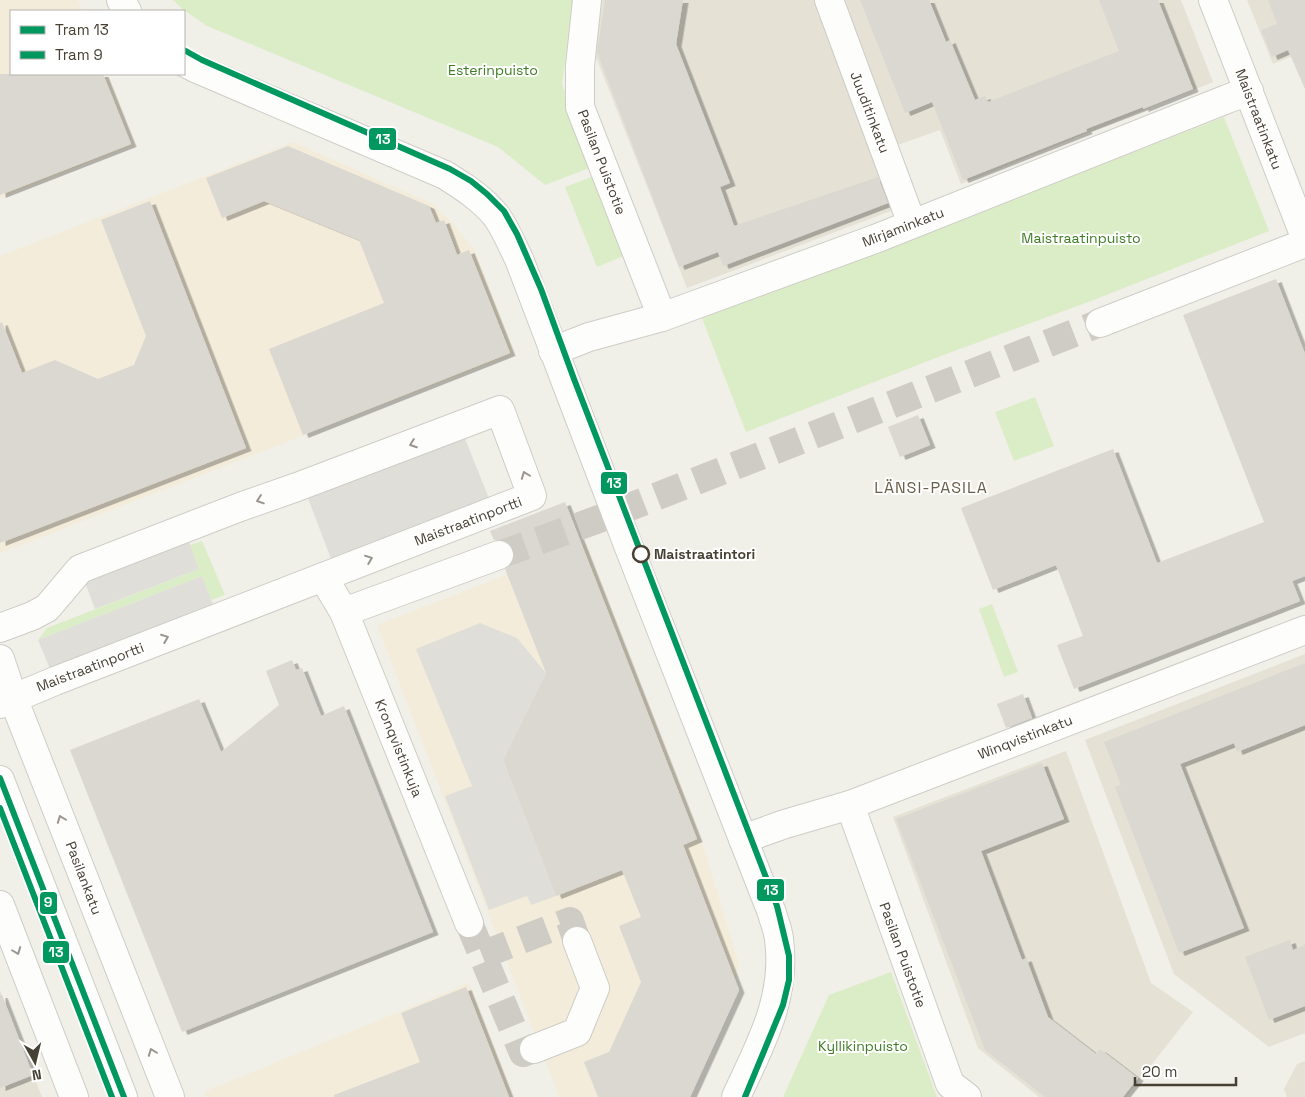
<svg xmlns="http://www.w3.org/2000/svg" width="1305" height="1097" font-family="'Space Grotesk',sans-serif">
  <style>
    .residential { fill: #e5e1d5 }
    .commercial { fill: #f4ecda }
    .green { fill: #dbedc6 }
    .parking { fill: #dfded8 }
    .building { fill: #dad8d1; filter: url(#shadow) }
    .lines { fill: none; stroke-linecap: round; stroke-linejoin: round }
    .minor-tunnel { stroke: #ceccc4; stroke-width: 28; stroke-dasharray: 28 14; stroke-linecap: butt }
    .minor-casing { stroke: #cecdc6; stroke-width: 30 }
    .minor { stroke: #fdfdfc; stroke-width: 28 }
    .tram-1-casing { stroke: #fff; stroke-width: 10 }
    .tram-2-casing { stroke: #fff; stroke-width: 10 }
    .tram-1 { stroke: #00985f; stroke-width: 6 }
    .tram-2 { stroke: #00985f; stroke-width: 6 }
    .oneway { stroke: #99968e }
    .stop-dot { fill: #fff; stroke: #474134; stroke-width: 2.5 }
    .labels { text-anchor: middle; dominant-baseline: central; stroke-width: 4; stroke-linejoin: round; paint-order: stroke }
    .park-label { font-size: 14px; fill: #3e7d23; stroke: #fff }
    .street-label { font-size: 14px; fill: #474134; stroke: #fff }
    .stop-label { font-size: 14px; font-weight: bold; fill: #474134; stroke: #fff; text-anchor: start }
    .quarter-label { font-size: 16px; letter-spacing: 1px; fill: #6b604b; stroke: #fff }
    .line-badge { stroke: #fff; stroke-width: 2 }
    .badge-label { font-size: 14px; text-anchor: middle; font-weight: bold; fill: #fff }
  </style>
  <defs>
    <filter id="shadow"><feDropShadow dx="5.5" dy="3" stdDeviation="0" flood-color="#0004"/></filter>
  </defs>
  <rect width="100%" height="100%" fill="#f0efe8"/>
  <g class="residential">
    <path d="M602 0H816L896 209 687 288 594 52Z"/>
    <path d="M839 0H1181L1213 82 961 184 940 130 892 147Z"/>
    <path d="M1247 0H1305V51L1273 64Z"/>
    <path d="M1305 654V1033L1269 1047 1174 974 1085 740Z"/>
    <path d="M1066 751 1151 983 1193 1012 1126 1097H1039L978 1048 893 817Z"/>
    <path d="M0 990 5 1004 42 1097H0Z"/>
    <path d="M1305 1061V1097H1287L1284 1089 1297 1064Z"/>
  </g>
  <g class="commercial">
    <path d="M0 0H78L82 11H11V74H107L135 145 0 198Z"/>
    <path d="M293 142 433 204 453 224 474 249 515 354 0 553V256Z"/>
    <path d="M586 544 703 845 739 964 732 996 688 1097H559L377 625Z"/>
    <path d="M469 983 513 1097H206L204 1092Z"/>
  </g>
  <g class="green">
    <path d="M173 0H574L562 84 592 167 545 185 498 147 207 26 181 8Z"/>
    <path d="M1224 117 1269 231 1091 301 946 354 746 432 730 391 702 318 905 241Z"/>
    <path d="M594 176 626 255 597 267 565 187Z"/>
    <path d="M1035 397 1054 446 1014 461 995 412Z"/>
    <path d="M202 541 225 595 211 600 202 576 38 640 47 628 199 569 190 545Z"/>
    <path d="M992 604 1018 672 1004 677 979 609Z"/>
    <path d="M891 972 937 1097H783L829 995Z"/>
  </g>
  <g class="parking">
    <path d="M460 426 494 511 336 572 303 485Z"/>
    <path d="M184 529 199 569 95 609 80 569Z"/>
    <path d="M202 576 218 618 55 681 38 640Z"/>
    <path d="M480 623 517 638 546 673 503 760 556 896 531 905 527 896 489 910 445 796 472 786 416 649Z"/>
  </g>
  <g class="building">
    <path d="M605 0H683L676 44 730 183 720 187 734 226 878 177 888 203 723 266 718 252 679 267 597 52Z"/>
    <path d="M860 0H929L946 42 950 40 975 100 985 96 988 102 1119 51 1099 0H1158L1193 89 1143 109V107L1086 129 1087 131 963 180 932 102 905 113Z"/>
    <path d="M1268 0H1305V89L1288 50 1272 57 1261 30 1277 24Z"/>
    <path d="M0 74H103L131 144 0 195Z"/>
    <path d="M288 146 429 206 436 223 444 220 457 255 469 250 510 353 303 435 269 349 384 303 359 240 264 201 222 218 206 178Z"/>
    <path d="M150 201 246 448 0 543V323L2 322 22 373 55 360 98 379 134 365 146 336 101 220Z"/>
    <path d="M1276 279 1305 354V576L1292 581 1300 601 1074 689 1057 645 1083 636 1056 565 993 590 961 508 1113 449 1157 563 1264 522 1183 315Z"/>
    <path d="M918 415 930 445 900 457 888 427Z"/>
    <path d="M565 502 697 839 683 845 739 990 690 1097H598L584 1062 609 1052 641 982 619 926 641 917 622 870 556 896 503 760 546 673 505 569 511 565 514 558 513 549 509 543 502 540H494L490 531Z"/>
    <path d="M292 660 296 670 302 668 321 716 344 706 433 932 182 1032 70 750 199 699 221 752 279 705 266 671Z"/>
    <path d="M1305 663V725L1237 752 1234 743 1180 764 1244 928 1179 953 1115 787 1121 785 1104 742Z"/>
    <path d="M1023 694 1032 718 1006 728 997 704Z"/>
    <path d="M1042 763 1064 819 981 851 1022 960 1026 958 1048 1017 1096 1054 1100 1049 1138 1078 1123 1097H1045L985 1050 896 819Z"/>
    <path d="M1290 940 1293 950 1305 945V1006L1269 1020 1245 957Z"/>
    <path d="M466 987 509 1097H334V1095L420 1062 401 1013Z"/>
    <path d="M0 995H2L33 1075 0 1088Z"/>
  </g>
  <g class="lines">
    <g class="minor-tunnel">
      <path d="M499 555 599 519 1100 323"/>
      <path d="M469 923 523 1053 534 1049"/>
      <path d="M482 955 570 921 577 941"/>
    </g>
    <g class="minor-casing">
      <g id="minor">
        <path d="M121 0 127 11"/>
        <path d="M587 0 580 66V107L662 317"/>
        <path d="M829 0 912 224"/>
        <path d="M1213 0 1305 237"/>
        <path d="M184 62 195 68 445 175C464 187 483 199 497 217 506 230 512 245 519 259L628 545 772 913C774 921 778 930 779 939 787 998 760 1045 736 1097"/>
        <path d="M1100 323 1305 243"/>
        <path d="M553 351 589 337 662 317 875 239 1227 99 1249 91"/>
        <path d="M323 577 344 612 469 923"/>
        <path d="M344 612 499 555"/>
        <path d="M0 628 32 616 47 608 80 569 240 507 297 487 500 410 532 496 55 681 0 704"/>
        <path d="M0 659 13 698 170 1097"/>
        <path d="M0 780 123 1097"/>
        <path d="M850 805 950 1084 967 1097"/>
        <path d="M743 839 785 824 850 805 1305 630"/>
        <path d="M0 905 74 1097"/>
        <path d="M534 1049 577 1032 595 988 577 941"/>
      </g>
    </g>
    <use href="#minor" class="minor"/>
    <g class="tram-1-casing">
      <g id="tram-1">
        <path d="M184 50 202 60 450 169 471 181 487 194 504 211 517 234 541 289 574 379 777 906 789 956V980L783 1005 745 1097"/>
        <path d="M0 808 112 1097"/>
      </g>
    </g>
    <g class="tram-2-casing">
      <path id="tram-2" d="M0 778 124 1097"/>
    </g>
    <use href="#tram-1" class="tram-1"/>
    <use href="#tram-2" class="tram-2"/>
  </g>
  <defs><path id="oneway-chevron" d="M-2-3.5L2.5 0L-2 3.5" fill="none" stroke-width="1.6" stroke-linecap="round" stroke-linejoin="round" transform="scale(1.25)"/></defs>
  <g class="oneway">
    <use href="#oneway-chevron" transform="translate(413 444) rotate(160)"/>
    <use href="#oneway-chevron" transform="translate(525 475) rotate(-111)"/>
    <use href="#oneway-chevron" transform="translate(260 500) rotate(161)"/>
    <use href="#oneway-chevron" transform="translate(369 559) rotate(-21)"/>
    <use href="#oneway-chevron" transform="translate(165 638) rotate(-21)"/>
    <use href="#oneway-chevron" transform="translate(61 819) rotate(-111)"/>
    <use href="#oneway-chevron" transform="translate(17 951) rotate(69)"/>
    <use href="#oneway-chevron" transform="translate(152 1052) rotate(-111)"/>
  </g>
  <circle class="stop-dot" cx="641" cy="554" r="8"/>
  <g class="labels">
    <g class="park-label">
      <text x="493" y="70">Esterinpuisto</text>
      <text x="1081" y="238">Maistraatinpuisto</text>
      <text x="863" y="1046">Kyllikinpuisto</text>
    </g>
    <g class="street-label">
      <text transform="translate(870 112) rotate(69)">Juuditinkatu</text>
      <text transform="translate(1259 119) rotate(69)">Maistraatinkatu</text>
      <text transform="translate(602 162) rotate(69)">Pasilan Puistotie</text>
      <text transform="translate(903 227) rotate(-21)">Mirjaminkatu</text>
      <text transform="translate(468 521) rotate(-21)">Maistraatinportti</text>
      <text transform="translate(90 667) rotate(-21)">Maistraatinportti</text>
      <text transform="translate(1025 737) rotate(-21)">Winqvistinkatu</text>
      <text transform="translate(399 748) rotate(68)">Kronqvistinkuja</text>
      <text transform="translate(84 878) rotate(69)">Pasilankatu</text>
      <text transform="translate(903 955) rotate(70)">Pasilan Puistotie</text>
    </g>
    <g class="stop-label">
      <text x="654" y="554">Maistraatintori</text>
    </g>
    <g class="quarter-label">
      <text x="931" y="487">LÄNSI-PASILA</text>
    </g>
  </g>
  <g class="line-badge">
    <rect x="368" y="127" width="29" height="24" rx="5" fill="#00985f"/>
    <rect x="600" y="471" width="28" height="24" rx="5" fill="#00985f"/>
    <rect x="756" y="878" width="29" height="24" rx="5" fill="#00985f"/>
    <rect x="39" y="891" width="19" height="24" rx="5" fill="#00985f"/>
    <rect x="42" y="940" width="28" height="24" rx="5" fill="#00985f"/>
  </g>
  <g class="badge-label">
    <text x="383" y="144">13</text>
    <text x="614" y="488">13</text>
    <text x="771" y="895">13</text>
    <text x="48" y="907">9</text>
    <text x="56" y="957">13</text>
  </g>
  <rect x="10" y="10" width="175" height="65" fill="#ffffff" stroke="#b5b3ae"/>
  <rect x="20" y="26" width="25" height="8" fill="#00985f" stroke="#b5b3ae"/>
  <text x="55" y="35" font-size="15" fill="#474134">Tram 13</text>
  <rect x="20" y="51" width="25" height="8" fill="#00985f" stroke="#b5b3ae"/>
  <text x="55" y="60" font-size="15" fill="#474134">Tram 9</text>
  <g transform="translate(35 1062) rotate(172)" stroke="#ffffff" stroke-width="4" paint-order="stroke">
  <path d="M0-4L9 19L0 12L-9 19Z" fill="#474134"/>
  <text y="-8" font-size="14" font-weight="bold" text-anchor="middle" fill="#474134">N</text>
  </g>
  <path d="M1135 1077v8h101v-8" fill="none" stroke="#474134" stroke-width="2.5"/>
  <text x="1142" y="1077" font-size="15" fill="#474134" stroke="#ffffff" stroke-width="4" paint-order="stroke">20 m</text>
</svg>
